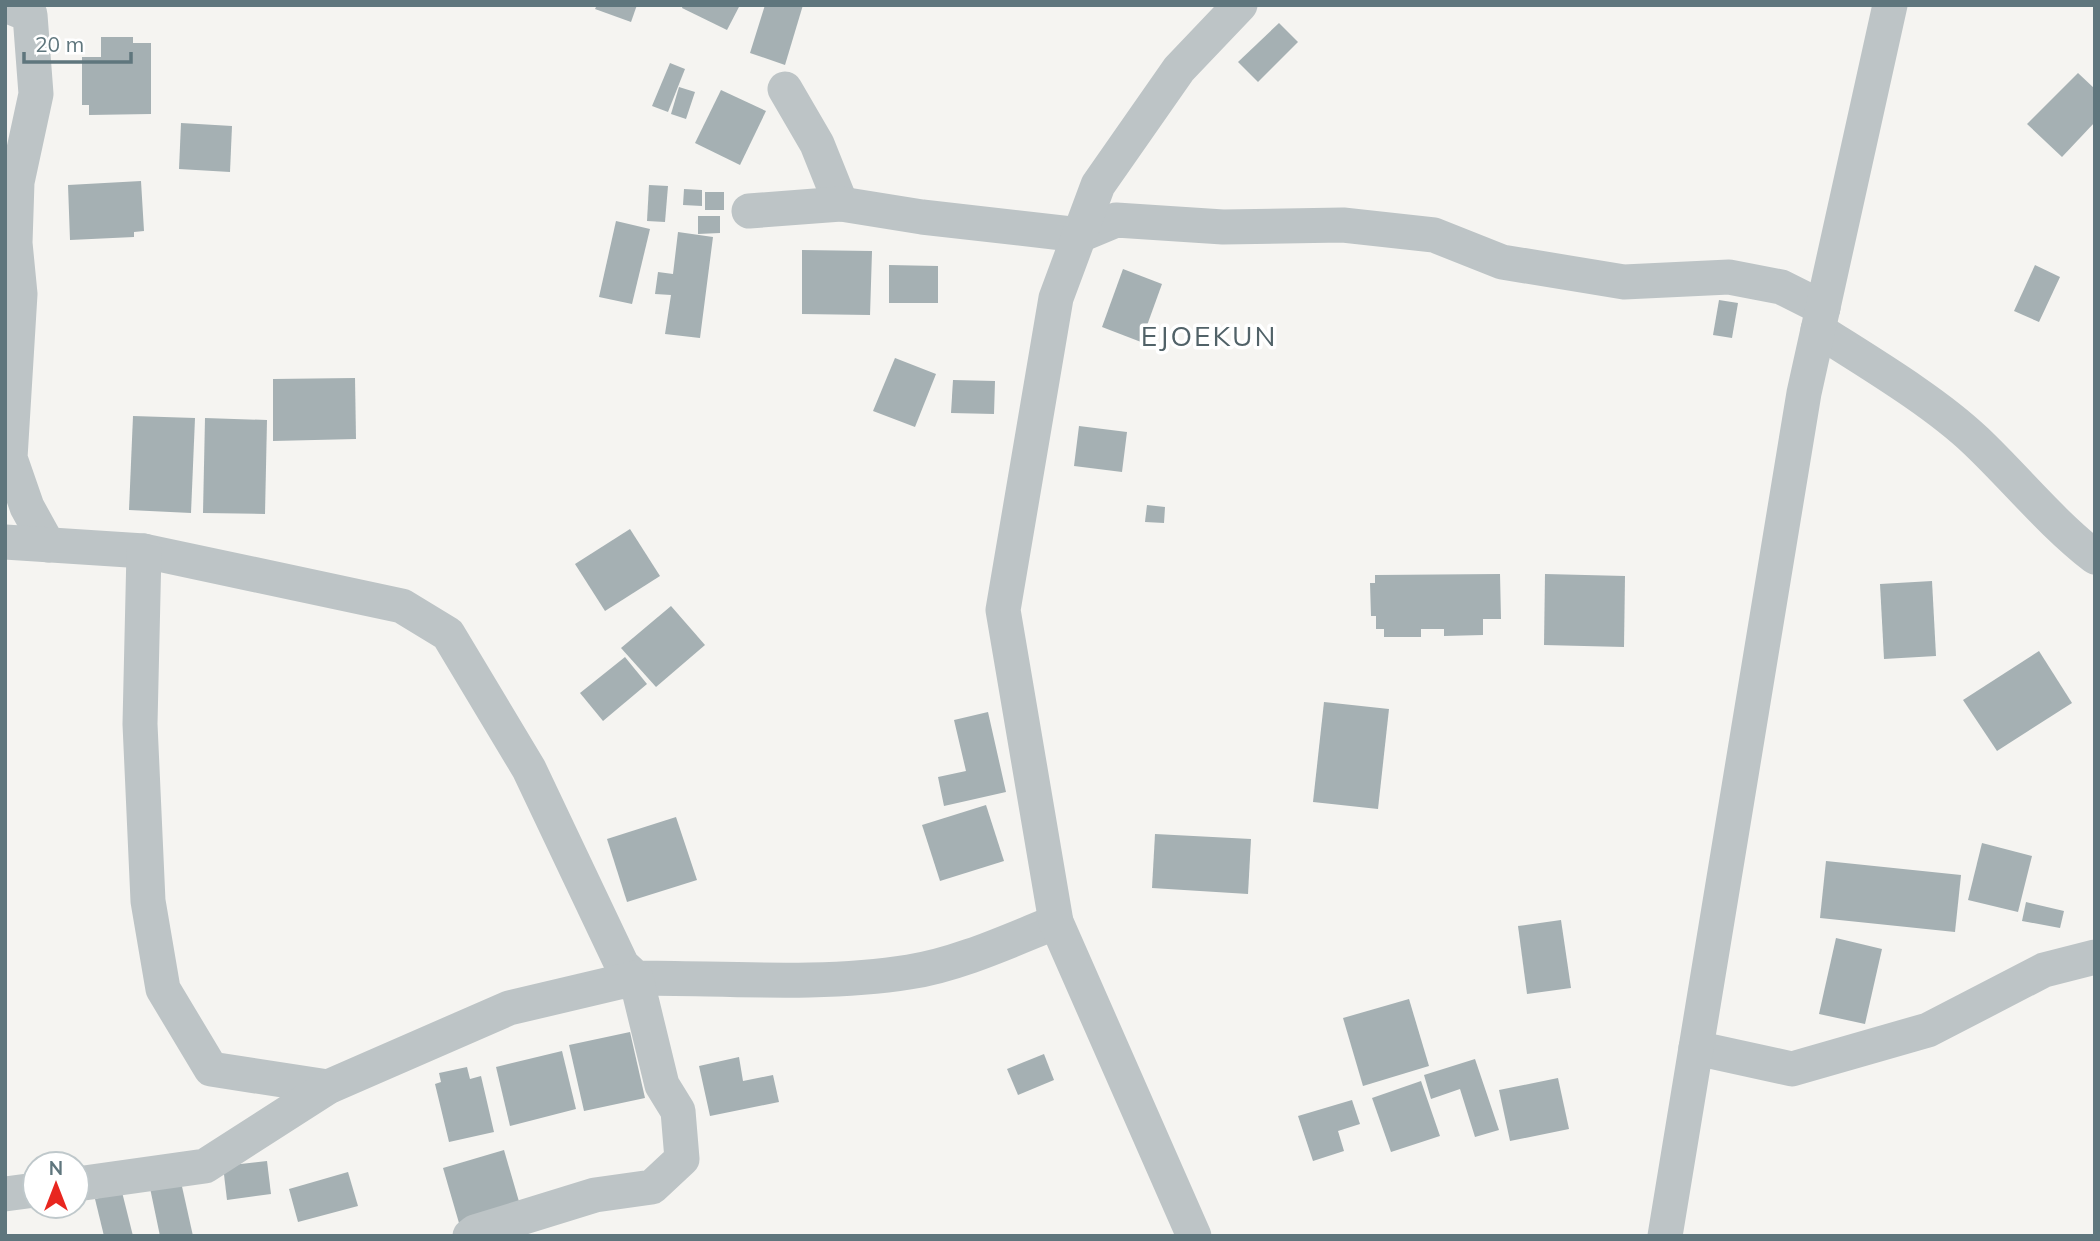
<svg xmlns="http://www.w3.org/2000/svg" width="2100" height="1241" font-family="Mulish,sans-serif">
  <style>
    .building { fill: #a5b0b3 }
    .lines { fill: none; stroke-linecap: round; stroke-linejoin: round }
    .street { stroke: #bdc4c6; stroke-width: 35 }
    .labels { text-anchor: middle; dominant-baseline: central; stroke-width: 7; stroke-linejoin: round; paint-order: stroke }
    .quarter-label { font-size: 28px; letter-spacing: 2px; fill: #516268; stroke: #fff }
  </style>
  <rect width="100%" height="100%" fill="#f5f4f1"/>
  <g class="building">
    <path d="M597 5H637L631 22 595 9Z"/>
    <path d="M683 5H740L727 30 682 8Z"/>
    <path d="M765 5H803L785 65 750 53Z"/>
    <path d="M1279 23 1298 42 1258 82 1238 62Z"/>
    <path d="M101 37H133V43H151V114L89 115V105H82V57H101Z"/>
    <path d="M670 63 685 69 668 112 652 106Z"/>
    <path d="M2078 73 2095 89V122L2062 157 2027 124Z"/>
    <path d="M679 87 695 92 686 119 671 114Z"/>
    <path d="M721 90 766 111 740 165 695 143Z"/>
    <path d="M181 123 232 126 230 172 179 169Z"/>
    <path d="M141 181 144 231 134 232V237L70 240 68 185Z"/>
    <path d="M649 185 668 186 665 222 647 221Z"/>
    <path d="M684 189 702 190V206L683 205Z"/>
    <rect x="705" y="192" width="19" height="18"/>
    <path d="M698 216H720V233L698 234Z"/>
    <path d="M616 221 650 229 632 304 599 297Z"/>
    <path d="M678 232 713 237 700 338 665 334 671 295 655 294 658 272 673 274Z"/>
    <path d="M802 250 872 251 870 315 802 314Z"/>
    <path d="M889 265 938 266V303H889Z"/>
    <path d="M2035 265 2060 277 2039 322 2014 311Z"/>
    <path d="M1123 269 1162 284 1141 342 1102 327Z"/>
    <path d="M1719 300 1738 303 1732 338 1713 335Z"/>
    <path d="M895 358 936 374 915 427 873 411Z"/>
    <path d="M355 378 356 439 273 441V379Z"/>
    <path d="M953 380 995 381 994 414 951 413Z"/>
    <path d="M133 416 195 418 191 513 129 510Z"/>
    <path d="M205 418 267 420 265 514 203 513Z"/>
    <path d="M1079 426 1127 432 1122 472 1074 466Z"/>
    <path d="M1147 505 1165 507 1164 523 1145 522Z"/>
    <path d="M630 529 660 576 605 611 575 564Z"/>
    <path d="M1500 574 1501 619H1483V635L1444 636V629H1421V637H1384V629H1376V616H1371L1370 583H1375V575Z"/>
    <path d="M1545 574 1625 576 1624 647 1544 645Z"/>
    <path d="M1932 581 1936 656 1884 659 1880 584Z"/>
    <path d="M671 606 705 645 656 687 621 648Z"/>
    <path d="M2039 651 2072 703 1997 751 1963 700Z"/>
    <path d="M625 657 647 684 603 721 580 693Z"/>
    <path d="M1324 702 1389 709 1378 809 1313 802Z"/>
    <path d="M988 712 1006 792 944 806 938 777 966 771 954 720Z"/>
    <path d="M986 805 1004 861 940 881 922 825Z"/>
    <path d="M676 817 697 880 627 902 607 839Z"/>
    <path d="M1155 834 1251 839 1248 894 1152 888Z"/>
    <path d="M1982 843 2032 856 2018 912 1968 900Z"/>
    <path d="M1826 861 1961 875 1955 932 1820 918Z"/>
    <path d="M2026 902 2064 911 2060 928 2022 921Z"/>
    <path d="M1561 920 1571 988 1527 994 1518 926Z"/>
    <path d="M1836 938 1882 949 1865 1024 1819 1014Z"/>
    <path d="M1409 999 1429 1066 1363 1086 1343 1018Z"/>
    <path d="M630 1032 645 1098 584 1111 569 1045Z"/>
    <path d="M562 1051 576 1109 510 1126 496 1067Z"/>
    <path d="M1044 1054 1054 1080 1018 1095 1007 1069Z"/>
    <path d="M739 1057 743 1081 773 1075 779 1102 710 1116 699 1066Z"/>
    <path d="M1475 1059 1499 1130 1475 1137 1460 1089 1431 1099 1424 1075Z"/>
    <path d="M467 1067 470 1079 481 1076 494 1132 449 1142 435 1084 441 1082 439 1073Z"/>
    <path d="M1558 1078 1569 1129 1510 1141 1499 1090Z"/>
    <path d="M1421 1081 1440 1136 1391 1152 1372 1098Z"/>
    <path d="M1352 1100 1360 1124 1338 1131 1344 1151 1313 1161 1298 1116Z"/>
    <path d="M504 1150 520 1205 459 1223 443 1168Z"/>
    <path d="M267 1161 271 1194 227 1200 223 1166Z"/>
    <path d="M348 1172 358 1206 298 1222 289 1189Z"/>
    <path d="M181 1182 193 1236H160L150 1188Z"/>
    <path d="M122 1192 133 1236H104L95 1199Z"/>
  </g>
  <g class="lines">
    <g class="street">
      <path d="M5 5 30 15 36 94 17 182 15 243 20 294 10 458 27 507 48 545"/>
      <path d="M785 89 817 144 841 204"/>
      <path d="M749 211 841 204 922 217 1080 235 1116 220 1223 227 1343 225 1434 235 1502 262 1624 282 1729 277 1781 287 1823 308"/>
      <path d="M1818 330C1868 362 1934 401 1976 441 2016 479 2051 523 2095 557"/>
      <path d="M5 542 144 551 402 606 448 634 529 769 622 965 636 978C724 978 822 986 909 972 957 965 1011 940 1056 922"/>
      <path d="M144 551 140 724 148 901 163 989 211 1069 328 1087"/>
      <path d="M1696 1048 1792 1069 1928 1030 2044 970 2095 957"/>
      <path d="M77 1184 205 1166 328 1087 509 1008 636 978 662 1085 678 1111 682 1159 652 1187 595 1195 475 1232 470 1236"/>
      <path d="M5 1194 35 1190"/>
      <path d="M1194 1236 1056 922 1003 610 1056 298 1098 185 1179 69 1240 5"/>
      <path d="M1665 1236 1804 393 1890 5"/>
    </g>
  </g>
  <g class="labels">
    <g class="quarter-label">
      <text x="1209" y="335">EJOEKUN</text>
    </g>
  </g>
  <rect width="2100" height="1241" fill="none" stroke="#5f767d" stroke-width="14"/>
  <g transform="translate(56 1185)"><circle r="33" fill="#ffffff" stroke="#bfc8cb" stroke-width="2"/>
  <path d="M0-5L12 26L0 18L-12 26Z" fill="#e8261f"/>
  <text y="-10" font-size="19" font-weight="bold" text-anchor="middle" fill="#5f767d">N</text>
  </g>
  <path d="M24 52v10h107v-10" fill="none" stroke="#5f767d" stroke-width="3.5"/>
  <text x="35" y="52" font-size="21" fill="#5f767d" stroke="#ffffff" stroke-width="5" paint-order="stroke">20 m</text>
</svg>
